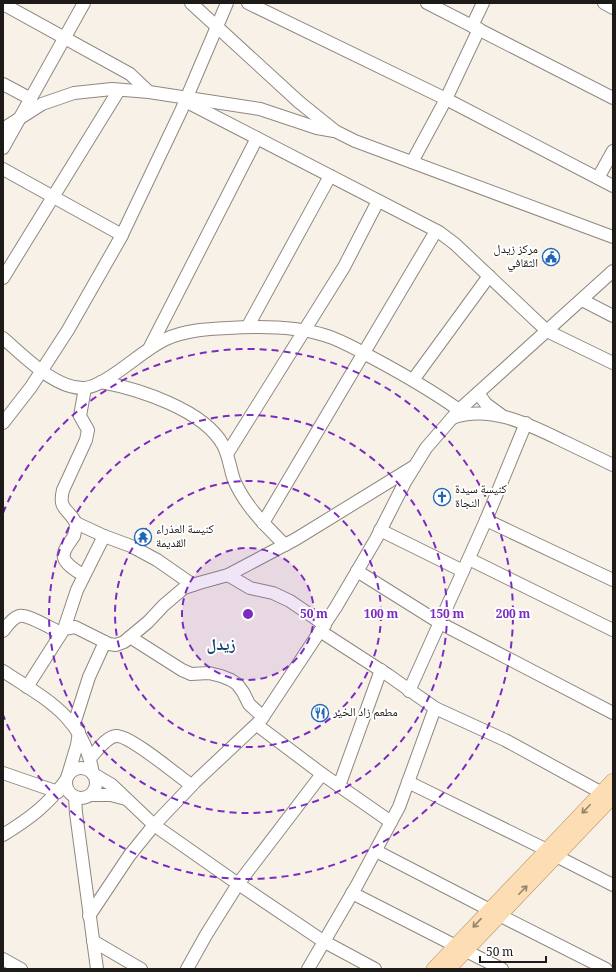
<svg xmlns="http://www.w3.org/2000/svg" width="616" height="972" font-family="Georgia,'Noto Naskh Arabic',serif">
  <style>
    .lines { fill: none; stroke-linecap: round; stroke-linejoin: round }
    .minor-casing { stroke: #8e8880; stroke-width: 14 }
    .major-casing { stroke: #ae8a5b; stroke-width: 16 }
    .minor { stroke: #fff; stroke-width: 12 }
    .major { stroke: #fdddb3; stroke-width: 15 }
    .oneway { stroke: #98856d }
    .ring { fill: none; stroke: #7b2cbf; stroke-width: 2; stroke-dasharray: 7 5 }
    .labels { text-anchor: middle; dominant-baseline: central; stroke-width: 4; stroke-linejoin: round; paint-order: stroke }
    .poi-label { font-size: 12px; fill: #1d1a17; stroke: #fff; text-anchor: start }
    .district-label { font-size: 16px; font-weight: bold; fill: #134174; stroke: #fff }
    .centre { fill: #7b2cbf; stroke: #fff; stroke-width: 2 }
    .ring-label { font-size: 12px; text-anchor: middle; font-weight: bold; fill: #7b2cbf; stroke: #fff; stroke-width: 4; stroke-linejoin: round; paint-order: stroke }
  </style>
  <rect width="100%" height="100%" fill="#f8f1e8"/>
  <g class="lines">
    <g class="minor-casing">
      <g id="minor">
        <path d="M191 3 299 102 335 131 355 141 613 237"/>
        <path d="M248 3 446 99 613 186"/>
        <path d="M427 3 613 98"/>
        <path d="M604 3 613 8"/>
        <path d="M3 4 130 74 149 92"/>
        <path d="M472 26 483 3"/>
        <path d="M3 84 31 99"/>
        <path d="M185 101 439 232 455 244 547 331 613 363"/>
        <path d="M3 129 42 104 74 93 112 89 149 92 260 109 317 128 334 131"/>
        <path d="M3 148 84 3"/>
        <path d="M412 162 446 99 479 29"/>
        <path d="M3 169 122 235"/>
        <path d="M598 178 613 151"/>
        <path d="M3 278 119 90"/>
        <path d="M582 300 613 316"/>
        <path d="M248 326 330 176"/>
        <path d="M3 338C24 356 55 389 84 388 106 387 143 349 166 339 186 330 207 329 228 328 259 326 295 326 324 335 341 340 356 349 371 357 401 373 431 390 459 410"/>
        <path d="M150 347 257 138"/>
        <path d="M413 380 489 276"/>
        <path d="M101 382C139 389 204 410 223 445 229 456 230 469 234 480 245 506 266 526 285 545"/>
        <path d="M478 393 486 404 501 415"/>
        <path d="M452 418C490 404 530 425 563 441 580 449 596 457 613 465"/>
        <path d="M3 423 31 387 68 330 121 237 181 111 227 3"/>
        <path d="M227 454 344 267 378 201"/>
        <path d="M486 520 613 580"/>
        <path d="M76 523 104 536 131 546 157 560 193 585"/>
        <path d="M263 523 436 231"/>
        <path d="M380 530 463 571"/>
        <path d="M469 559 613 630"/>
        <path d="M357 571 440 623 613 713"/>
        <path d="M84 575C77 572 61 562 64 553 66 546 71 541 74 536 75 532 76 527 76 523 68 508 58 510 63 490L86 440 88 430 80 416 85 388"/>
        <path d="M228 575 250 588 273 593 290 601 325 625"/>
        <path d="M64 629 77 590 104 536"/>
        <path d="M3 631C7 626 12 618 19 616 28 614 52 629 61 633"/>
        <path d="M320 631 388 675 435 708 505 740 602 793"/>
        <path d="M130 637 182 670 191 674 209 673 221 676 231 680 237 684 243 692 249 704 263 717"/>
        <path d="M3 671C47 700 84 717 93 774"/>
        <path d="M27 687 64 629 75 627 109 644 116 645 124 642 148 622 164 605 184 588 199 583 228 575 296 539 413 467"/>
        <path d="M409 691 486 520 526 423"/>
        <path d="M74 724 89 677 105 642"/>
        <path d="M257 725 322 774 391 822"/>
        <path d="M90 758C97 751 106 737 116 736 130 735 178 776 191 785"/>
        <circle cx="81" cy="783" r="15"/>
        <path d="M3 773 58 792"/>
        <path d="M68 775 77 745 79 732"/>
        <path d="M95 775 112 785 154 825 231 879 323 941 375 969"/>
        <path d="M408 782 547 850"/>
        <path d="M339 786 381 670"/>
        <path d="M91 795H111L126 799"/>
        <path d="M75 797 76 813 97 969"/>
        <path d="M3 835C29 819 48 805 66 780"/>
        <path d="M376 851 490 910"/>
        <path d="M556 856 613 885"/>
        <path d="M352 893 456 946"/>
        <path d="M499 915 606 969"/>
        <path d="M89 916 129 856 154 825 195 782 261 720 336 607 376 539 405 482 426 448 459 410 613 271"/>
        <path d="M93 941 141 969"/>
        <path d="M466 951 502 969"/>
        <path d="M3 959 21 969"/>
        <path d="M187 969 206 935 238 884 322 774"/>
        <path d="M308 969 357 885 399 807 435 708"/>
      </g>
    </g>
    <g class="major-casing">
      <g id="major">
        <path d="M434 969 613 781"/>
        <path d="M448 969 613 796"/>
      </g>
    </g>
    <use href="#minor" class="minor"/>
    <use href="#major" class="major"/>
  </g>
  <defs><path id="oneway-shaft" d="M-6 0H5M1.5-3L5.5 0L1.5 3" fill="none" stroke-width="1.6" stroke-linecap="round" stroke-linejoin="round"/></defs>
  <g class="oneway">
    <use href="#oneway-shaft" transform="translate(586 809) rotate(134)"/>
    <use href="#oneway-shaft" transform="translate(523 890) rotate(-46)"/>
    <use href="#oneway-shaft" transform="translate(477 923) rotate(133)"/>
  </g>
  <circle cx="248" cy="614" r="66" fill="#7b2cbf" fill-opacity=".12"/>
  <g class="ring">
    <circle cx="248" cy="614" r="66"/>
    <circle cx="248" cy="614" r="133"/>
    <circle cx="248" cy="614" r="199"/>
    <path d="M3 513A265 265 0 1 1 3 715"/>
  </g>
  <defs>
    <g id="civic-ring" transform="scale(0.9)"><circle r="9.5" fill="#fff" stroke="#1e67b7" stroke-width="1.5"/><path d="M-.6-6.5H3V-4.5H.6V-3L4-1V1h2V6H-6V1h2V-1L-.6-3ZM-1.2 2.5V6h2.4V2.5Z" fill="#1e67b7"/></g>
    <g id="church-ring" transform="scale(0.9)"><circle r="9.5" fill="#fff" stroke="#1e67b7" stroke-width="1.5"/><path d="M-1.2-6h2.4v3.5h3.3v2.4h-3.3V6h-2.4V-.1h-3.3v-2.4h3.3Z" fill="#1e67b7"/></g>
    <g id="temple-ring" transform="scale(0.9)"><circle r="9.5" fill="#fff" stroke="#1e67b7" stroke-width="1.5"/><path d="M0-6L5-2H3V0L6.5 2.5H4V6H1.5V3h-3V6H-4V2.5H-6.5L-3 0V-2H-5Z" fill="#1e67b7"/></g>
    <g id="restaurant-ring" transform="scale(0.9)"><circle r="9.5" fill="#fff" stroke="#1e67b7" stroke-width="1.5"/><path d="M-5-6h1v4h1v-4h1v4h1v-4h1v5L-1.5 .5V6h-2V.5L-5-1ZM5-6V6H3V1.5H1.5Q1.5-4 5-6Z" fill="#1e67b7"/></g>
  </defs>
  <g fill-rule="evenodd">
    <use href="#civic-ring" x="551" y="257"/>
    <use href="#church-ring" x="442" y="497"/>
    <use href="#temple-ring" x="143" y="537"/>
    <use href="#restaurant-ring" x="320" y="713"/>
  </g>
  <g class="labels">
    <g class="poi-label">
      <text x="538" y="250" text-anchor="end">مركز زيدل<tspan x="538" dy="14">الثقافي</tspan></text>
      <text x="455" y="490">كنيسة سيدة<tspan x="455" dy="14">النجاة</tspan></text>
      <text x="156" y="530">كنيسة العذراء<tspan x="156" dy="14">القديمة</tspan></text>
      <text x="333" y="713">مطعم زاد الخير</text>
    </g>
    <g class="district-label">
      <text x="221" y="646">زيدل</text>
    </g>
  </g>
  <circle cx="248" cy="614" r="6" class="centre"/>
  <g class="ring-label">
    <text x="314" y="618">50 m</text>
    <text x="381" y="618">100 m</text>
    <text x="447" y="618">150 m</text>
    <text x="513" y="618">200 m</text>
  </g>
  <rect width="616" height="972" fill="none" stroke="#1d1a17" stroke-width="8"/>
  <path d="M480 956v6h66v-6" fill="none" stroke="#1d1a17" stroke-width="2"/>
  <text x="486" y="956" font-size="12" fill="#1d1a17" stroke="#ffffff" stroke-width="3" paint-order="stroke">50 m</text>
</svg>
